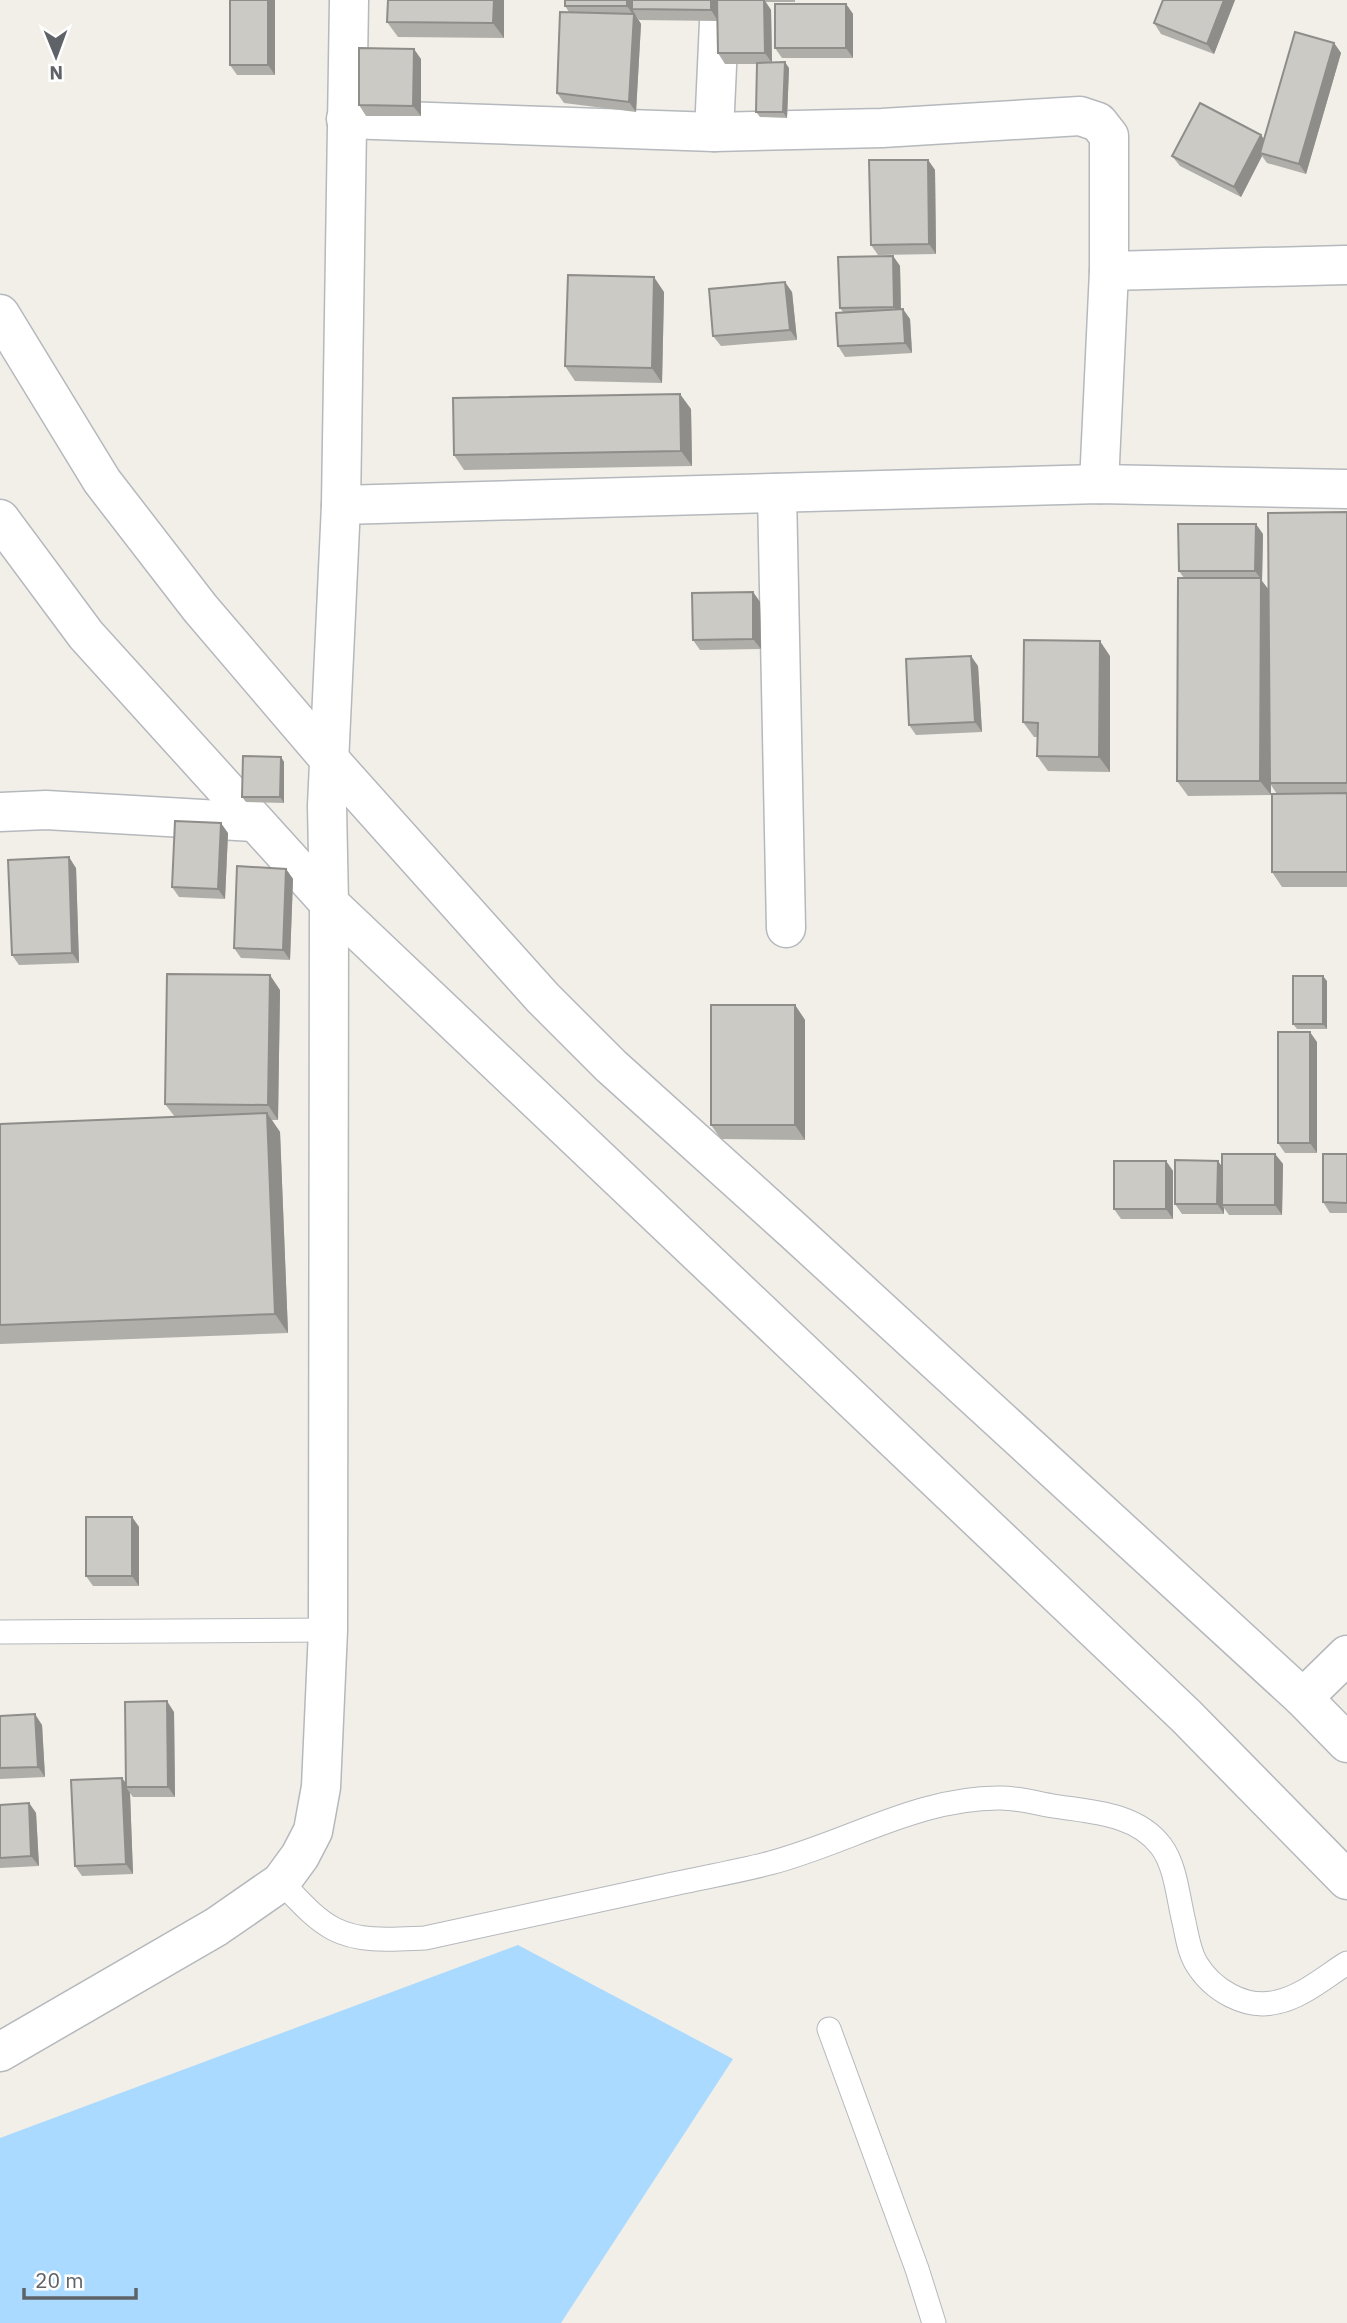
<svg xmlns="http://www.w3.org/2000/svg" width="1347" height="2323" font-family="'IBM Plex Sans',sans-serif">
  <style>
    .water { fill: #aadaff }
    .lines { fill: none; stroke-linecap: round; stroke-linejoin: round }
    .service-casing { stroke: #b5b8bc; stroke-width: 25 }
    .minor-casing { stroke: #b5b8bc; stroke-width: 41 }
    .tertiary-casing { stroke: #b5b8bc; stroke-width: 41 }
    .service { stroke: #fff; stroke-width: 23 }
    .minor { stroke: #fff; stroke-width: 38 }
    .tertiary { stroke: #fff; stroke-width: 38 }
    .wall { fill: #afaea9 }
    .shaded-wall { fill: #8f8d8a }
    .building { fill: #cccac5; stroke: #8f8d8a; stroke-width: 2 }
  </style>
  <rect width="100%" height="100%" fill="#f1efe8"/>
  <path class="water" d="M518 1945 733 2059 561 2323H0V2138Z"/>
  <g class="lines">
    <g class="service-casing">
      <g id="service">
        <path d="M0 1632 328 1630"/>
        <path d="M281 1882C297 1898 313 1918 334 1929 361 1943 396 1939 425 1938 502 1921 579 1905 655 1888 693 1879 732 1873 770 1863 847 1843 919 1797 1001 1798 1018 1798 1036 1803 1053 1806 1091 1812 1136 1813 1161 1846 1176 1866 1178 1898 1184 1922 1187 1936 1189 1951 1196 1963 1212 1990 1246 2010 1277 2002 1302 1997 1326 1976 1347 1963"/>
        <path d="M829 2029 917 2269 934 2323"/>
      </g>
    </g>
    <g class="minor-casing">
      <g id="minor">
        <path d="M346 119 714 132 882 128 1080 116 1098 122 1109 136V271L1099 484"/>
        <path d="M714 132 720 0"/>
        <path d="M1109 271 1345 265"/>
        <path d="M777 493 786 928"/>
        <path d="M0 812 46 810 254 822"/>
        <path d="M1303 1698 1347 1655"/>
      </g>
    </g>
    <g class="tertiary-casing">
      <g id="tertiary">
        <path d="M0 314 102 481 200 608 329 759 543 998 611 1066 794 1231 1303 1698 1347 1743"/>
        <path d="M341 505 1099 484 1347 489"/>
        <path d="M0 519 86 635 329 903 1186 1716 1347 1880"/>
        <path d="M0 2052 216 1927 281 1882 300 1856 313 1831 321 1787 328 1630 329 903 327 806 341 505 349 0"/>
      </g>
    </g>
    <use href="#service" class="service"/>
    <use href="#minor" class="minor"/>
    <use href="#tertiary" class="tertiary"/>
  </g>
  <g class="wall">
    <path d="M230 0H275V75H237L230 65Z"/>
    <path d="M388 0H504V38L398 37 387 22Z"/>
    <path d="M565 0H795V2H766L771 10 772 63 789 68 787 118 760 117 756 112 757 64H725L718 53V21L639 20 634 13 641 24 636 112 564 103 557 93 569 12 565 6Z"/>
    <path d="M1163 0H1235L1214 54 1161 34 1154 23Z"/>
    <path d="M846 4 853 14V58H782L775 48Z"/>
    <path d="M1334 43 1341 53 1306 174 1267 163 1262 156 1241 197 1180 166 1172 156 1261 135 1264 139Z"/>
    <path d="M421 59V116H366L359 105Z"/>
    <path d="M928 160 935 170 936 254 878 255 871 245Z"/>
    <path d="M893 256 900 266 901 309 910 319 912 353 845 357 838 346 843 312 840 308Z"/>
    <path d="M664 292 662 383 575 381 565 366Z"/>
    <path d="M792 292 797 340 721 346 713 336Z"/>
    <path d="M691 409 692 466 464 470 454 455Z"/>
    <path d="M1347 512V887H1282L1272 872 1277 794 1271 785V795L1188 796 1177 781 1184 578 1179 571 1263 534 1262 581 1269 590Z"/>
    <path d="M753 592 760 602 761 649 700 650 693 640Z"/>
    <path d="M1110 656V772L1048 771 1037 756 1038 737H1034L1023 722Z"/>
    <path d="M978 666 982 732 916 735 909 725Z"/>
    <path d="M281 757 284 762V803L246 802 242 797Z"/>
    <path d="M228 833 225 899 179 897 172 887Z"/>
    <path d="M76 868 79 963 19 965 12 955Z"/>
    <path d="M286 869 293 879 290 960 241 958 234 948Z"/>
    <path d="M1327 981V1029H1297L1293 1024Z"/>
    <path d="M280 990 278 1120H272L280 1132 288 1333 0 1344V1124L175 1117 165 1104Z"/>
    <path d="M795 1005 805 1020V1140L721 1139 711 1125Z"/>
    <path d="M1317 1042V1153H1285L1278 1143Z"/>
    <path d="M1275 1154 1283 1164 1282 1215H1229L1224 1208V1214H1182L1175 1204 1218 1161 1222 1167Z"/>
    <path d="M1347 1154V1213H1330L1323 1202Z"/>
    <path d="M1166 1161 1173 1171V1219H1121L1114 1209Z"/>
    <path d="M132 1517 139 1527V1586H93L86 1576Z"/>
    <path d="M174 1712 175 1797H133L130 1793 133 1874 82 1876 75 1866Z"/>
    <path d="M0 1716 42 1725 45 1777 0 1779Z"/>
    <path d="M29 1803 36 1813 39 1866 0 1868V1805Z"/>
  </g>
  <g class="shaded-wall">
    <path d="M268 0H275V75L268 65Z"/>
    <path d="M494 0H504V38L493 23Z"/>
    <path d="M627 0H634L632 9 641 24 636 112 629 102 634 16 627 6Z"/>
    <path d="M711 0H718V21L711 10Z"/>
    <path d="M764 0 771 10 772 63 765 53Z"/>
    <path d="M1224 0H1235L1214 54 1207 44Z"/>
    <path d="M846 4 853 14V58L846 48Z"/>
    <path d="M1334 43 1341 53 1306 174 1299 164Z"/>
    <path d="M414 49 421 59V116L413 106Z"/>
    <path d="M785 62 789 68 787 118 783 112Z"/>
    <path d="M1261 135 1268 145 1260 153 1262 156 1241 197 1234 187Z"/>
    <path d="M928 160 935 170 936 254 929 244Z"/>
    <path d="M893 256 900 266 901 317 894 307Z"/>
    <path d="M654 277 664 292 662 383 652 368Z"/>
    <path d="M785 282 792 292 797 340 790 330Z"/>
    <path d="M903 309 910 319 912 353 905 343Z"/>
    <path d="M680 394 691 409 692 466 681 451Z"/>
    <path d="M1256 524 1263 534 1262 581 1271 593V795L1260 781 1261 579 1255 571Z"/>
    <path d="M753 592 760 602 761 649 753 639Z"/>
    <path d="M1100 641 1110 656V772L1099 757Z"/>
    <path d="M971 656 978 666 982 732 975 722Z"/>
    <path d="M281 757 284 762V803L280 797Z"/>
    <path d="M221 823 228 833 225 899 218 889Z"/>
    <path d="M69 857 76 868 79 963 72 953Z"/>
    <path d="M286 869 293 879 290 960 283 950Z"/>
    <path d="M270 975 280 990 278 1120 268 1105Z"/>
    <path d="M1323 976 1327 981V1029L1323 1024Z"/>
    <path d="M795 1005 805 1020V1140L795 1125Z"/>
    <path d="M1310 1032 1317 1042V1153L1310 1143Z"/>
    <path d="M267 1113 280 1132 288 1333 275 1314Z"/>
    <path d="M1275 1154 1283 1164 1282 1215 1275 1205Z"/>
    <path d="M1166 1161 1173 1171V1219L1166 1209Z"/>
    <path d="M1218 1161 1225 1171 1222 1205 1224 1208V1214L1217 1204Z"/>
    <path d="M132 1517 139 1527V1586L132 1576Z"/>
    <path d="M167 1701 174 1712 175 1797 168 1787Z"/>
    <path d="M35 1714 42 1725 45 1777 38 1767Z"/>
    <path d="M122 1778 129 1787H126L130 1793 133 1874 126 1864Z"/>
    <path d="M29 1803 36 1813 39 1866 31 1856Z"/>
  </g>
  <g class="building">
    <rect x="230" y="0" width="38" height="65"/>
    <path d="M388 0H494L493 23 387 22Z"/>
    <rect x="565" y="0" width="62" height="6"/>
    <path d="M632 0H711V10L632 9Z"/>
    <path d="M717 0H764L765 53H718Z"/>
    <path d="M1163 0H1224L1207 44 1154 23Z"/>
    <rect x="775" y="4" width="71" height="44"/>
    <path d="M560 12 634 14 629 102 557 93Z"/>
    <path d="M1295 32 1334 43 1299 164 1260 153Z"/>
    <path d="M359 48 414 49 413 106 359 105Z"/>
    <path d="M785 62 783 112H756L757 63Z"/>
    <path d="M1200 103 1261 135 1234 187 1172 156Z"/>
    <path d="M869 160H928L929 244 871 245Z"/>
    <path d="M893 256 894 307 840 308 838 257Z"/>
    <path d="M568 275 654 277 652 368 565 366Z"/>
    <path d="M785 282 790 330 713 336 709 289Z"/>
    <path d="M903 309 905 343 838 346 836 313Z"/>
    <path d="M680 394 681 451 454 455 453 398Z"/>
    <path d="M1347 512V783H1270L1268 513Z"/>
    <path d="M1178 524H1256L1255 571H1179Z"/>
    <path d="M1178 578H1261L1260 781H1177Z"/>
    <path d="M753 592V639L693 640 692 593Z"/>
    <path d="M1024 640 1100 641 1099 757 1037 756 1038 723 1023 722Z"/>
    <path d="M971 656 975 722 909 725 906 659Z"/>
    <path d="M243 756 281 757 280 797H242Z"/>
    <path d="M1347 793V872H1272V794Z"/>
    <path d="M175 821 221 823 218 889 172 887Z"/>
    <path d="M69 857 72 953 12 955 8 860Z"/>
    <path d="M237 866 286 869 283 950 234 948Z"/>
    <path d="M167 974 270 975 268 1105 165 1104Z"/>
    <rect x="1293" y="976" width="30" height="48"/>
    <rect x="711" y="1005" width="84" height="120"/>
    <rect x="1278" y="1032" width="32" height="111"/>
    <path d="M267 1113 275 1314 0 1325V1124Z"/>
    <rect x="1222" y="1154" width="53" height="51"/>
    <path d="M1323 1154H1347V1203L1323 1202Z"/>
    <path d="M1175 1160 1218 1161 1217 1204H1175Z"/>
    <rect x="1114" y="1161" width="52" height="48"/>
    <rect x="86" y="1517" width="46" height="59"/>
    <path d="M167 1701 168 1787H126L125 1702Z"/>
    <path d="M35 1714 38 1767 0 1768V1716Z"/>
    <path d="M122 1778 126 1864 75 1866 71 1780Z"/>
    <path d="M29 1803 31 1856 0 1858V1805Z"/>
  </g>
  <g transform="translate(56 56) rotate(179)" stroke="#ffffff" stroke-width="5" paint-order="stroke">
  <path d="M0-5L12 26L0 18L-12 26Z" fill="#5f6368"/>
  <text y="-10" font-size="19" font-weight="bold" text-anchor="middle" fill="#5f6368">N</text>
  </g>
  <path d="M24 2288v10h112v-10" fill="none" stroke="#5f6368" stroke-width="3.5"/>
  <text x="35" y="2288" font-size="21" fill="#5f6368" stroke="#ffffff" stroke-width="5" paint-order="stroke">20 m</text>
</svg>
